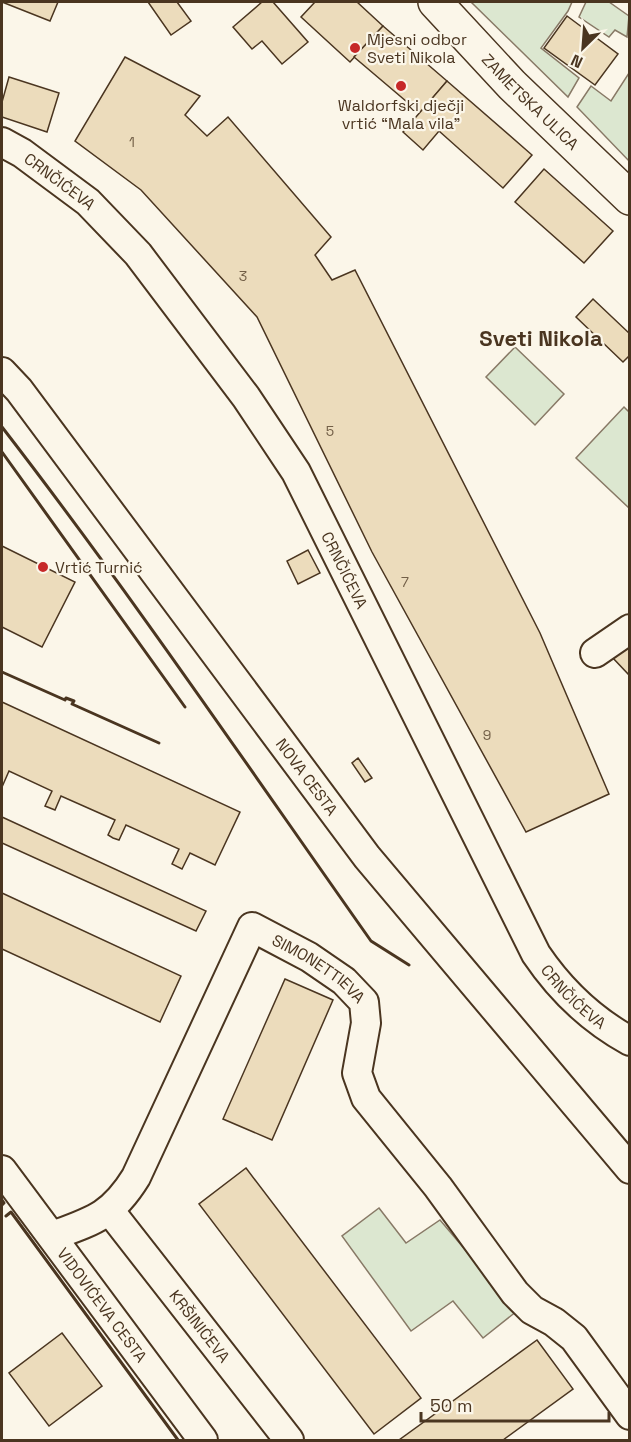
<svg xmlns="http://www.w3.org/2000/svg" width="631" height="1442" font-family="'Space Grotesk',sans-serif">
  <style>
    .green { fill: #dce7d0; stroke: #887966; stroke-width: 1.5 }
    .building { fill: #ecdcbc; stroke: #4a3520; stroke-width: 1.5 }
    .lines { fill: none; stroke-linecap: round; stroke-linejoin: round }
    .minor-casing { stroke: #4a3520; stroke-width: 32 }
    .major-casing { stroke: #4a3520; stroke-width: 36 }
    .minor { stroke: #fbf6e9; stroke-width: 28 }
    .major { stroke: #fbf6e9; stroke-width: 33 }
    .wall { stroke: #4a3520; stroke-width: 3 }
    .poi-dot { fill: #c62828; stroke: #fbf6e9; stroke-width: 2 }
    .labels { text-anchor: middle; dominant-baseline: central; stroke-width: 4.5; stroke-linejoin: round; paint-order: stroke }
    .number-label { font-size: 14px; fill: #725f47 }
    .poi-label { font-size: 16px; fill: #4a3520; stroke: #fbf6e9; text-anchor: start }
    .street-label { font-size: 16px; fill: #4a3520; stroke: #fbf6e9 }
    .district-label { font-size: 22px; font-weight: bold; fill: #4a3520; stroke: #fbf6e9 }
  </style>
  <rect width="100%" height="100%" fill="#fbf6e9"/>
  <g class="green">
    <path d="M471 2H572L568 11 541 48 579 78 568 97Z"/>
    <path d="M586 2H609L629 16 627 37 615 30 609 37 579 17Z"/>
    <path d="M629 73V161L577 107 591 86 611 101Z"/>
    <path d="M515 347 564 394 535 425 486 377Z"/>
    <path d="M624 407 629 412V508L576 458Z"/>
    <path d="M379 1208 406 1243 440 1220 517 1311 483 1338 453 1301 411 1331 342 1236Z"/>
  </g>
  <g class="building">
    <path d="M2 2H58L50 21Z"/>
    <path d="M148 2H177L191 21 171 35Z"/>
    <path d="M262 2H273L308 42 282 64 262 41 252 49 233 27Z"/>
    <path d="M315 2H357L383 26 350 62 301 17Z"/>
    <path d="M567 16 618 54 595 85 544 48Z"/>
    <path d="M383 26 447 81 420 113 354 57Z"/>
    <path d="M125 57 200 96 185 115 207 136 228 117 331 237 315 255 332 280 355 270 540 633 609 794 526 832 372 552 257 317 141 190 75 141Z"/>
    <path d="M9 77 59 93 47 132 2 117V102Z"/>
    <path d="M447 81 532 155 503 188 439 131 423 150 403 132Z"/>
    <path d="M544 169 613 231 584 263 515 202Z"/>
    <path d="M593 299 630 334V355L623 362 576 317Z"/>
    <path d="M2 546 75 582 42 647 2 627Z"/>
    <path d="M308 550 320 573 298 584 287 561Z"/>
    <path d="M630 642V676L612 657Z"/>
    <path d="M2 702 240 812 215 865 190 853 182 869 172 864 179 849 126 825 119 840 113 838 108 835 115 820 61 796 55 810 45 806 52 791 9 771 2 787Z"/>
    <path d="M358 758 372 778 365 782 352 763Z"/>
    <path d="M2 817 206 911 196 931 2 843Z"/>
    <path d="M2 893 181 976 160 1022 2 949Z"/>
    <path d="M285 979 333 1000 272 1140 223 1119Z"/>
    <path d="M246 1168 421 1398 374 1434 199 1204Z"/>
    <path d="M62 1333 102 1386 49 1426 9 1373Z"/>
    <path d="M537 1340 573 1389 503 1440H399Z"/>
  </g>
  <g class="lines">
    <g class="minor-casing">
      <g id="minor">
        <path id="s1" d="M2 142 22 153 88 202 138 254 246 397 296 472 536 954C561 991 590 1019 630 1041"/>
        <path id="s2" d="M2 372 19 390 367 857 630 1169"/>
        <path d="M595 653 630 629"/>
        <path id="s3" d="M2 1170 203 1440"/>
        <path id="s4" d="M110 1211 289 1440"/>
        <path id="s5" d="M52 1236C93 1221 112 1216 136 1177L252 927 309 957 344 981 364 1002 366 1023 357 1073 366 1098 438 1187 515 1293 532 1310 554 1322 574 1338 630 1415"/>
      </g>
    </g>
    <g class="major-casing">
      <g id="major">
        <path id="s6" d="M435 2 512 85 630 198"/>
      </g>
    </g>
    <use href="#minor" class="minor"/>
    <use href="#major" class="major"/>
    <g class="wall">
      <path d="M2 427C131 594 249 768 371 941L409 965"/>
      <path d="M2 452 185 707"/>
      <path d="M2 672 65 700 66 698 74 701 72 704 159 743"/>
      <path d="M2 1200 4 1203 2 1205"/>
      <path d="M6 1216 11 1212 178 1440"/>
    </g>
  </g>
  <g class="poi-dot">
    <circle cx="355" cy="48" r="6"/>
    <circle cx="401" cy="86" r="6"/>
    <circle cx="43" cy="567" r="6"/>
  </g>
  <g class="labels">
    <g class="number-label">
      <text x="132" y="142">1</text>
      <text x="243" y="276">3</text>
      <text x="330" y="431">5</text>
      <text x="405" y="582">7</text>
      <text x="487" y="735">9</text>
    </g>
    <g class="poi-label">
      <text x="367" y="39">Mjesni odbor<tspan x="367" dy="18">Sveti Nikola</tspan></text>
      <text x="401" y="105" text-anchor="middle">Waldorfski dječji<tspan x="401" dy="18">vrtić “Mala vila”</tspan></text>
      <text x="55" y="567">Vrtić Turnić</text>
    </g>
    <g class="street-label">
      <text stroke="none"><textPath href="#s6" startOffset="138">ZAMETSKA ULICA</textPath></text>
      <text stroke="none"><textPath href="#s1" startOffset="70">CRNČIĆEVA</textPath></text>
      <text stroke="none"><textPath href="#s1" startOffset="556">CRNČIĆEVA</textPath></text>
      <text stroke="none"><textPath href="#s2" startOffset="507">NOVA CESTA</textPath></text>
      <text stroke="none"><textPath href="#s5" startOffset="460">SIMONETTIEVA</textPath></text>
      <text stroke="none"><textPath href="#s1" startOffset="1042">CRNČIĆEVA</textPath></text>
      <text stroke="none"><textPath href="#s3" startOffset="168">VIDOVIĆEVA CESTA</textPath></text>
      <text stroke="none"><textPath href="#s4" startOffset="146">KRŠINIĆEVA</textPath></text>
    </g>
    <g class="district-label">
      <text x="541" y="338">Sveti Nikola</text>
    </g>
  </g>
  <rect width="631" height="1442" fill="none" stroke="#4a3520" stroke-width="6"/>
  <g transform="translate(583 48) rotate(205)" stroke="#fbf6e9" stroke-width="4.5" paint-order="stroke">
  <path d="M0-4.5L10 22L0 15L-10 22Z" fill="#4a3520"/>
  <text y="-9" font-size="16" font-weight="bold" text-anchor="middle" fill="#4a3520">N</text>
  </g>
  <path d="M421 1412v9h188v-9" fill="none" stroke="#4a3520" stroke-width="3"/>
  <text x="430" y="1412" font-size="18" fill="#4a3520" stroke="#fbf6e9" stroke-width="4.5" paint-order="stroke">50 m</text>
</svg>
